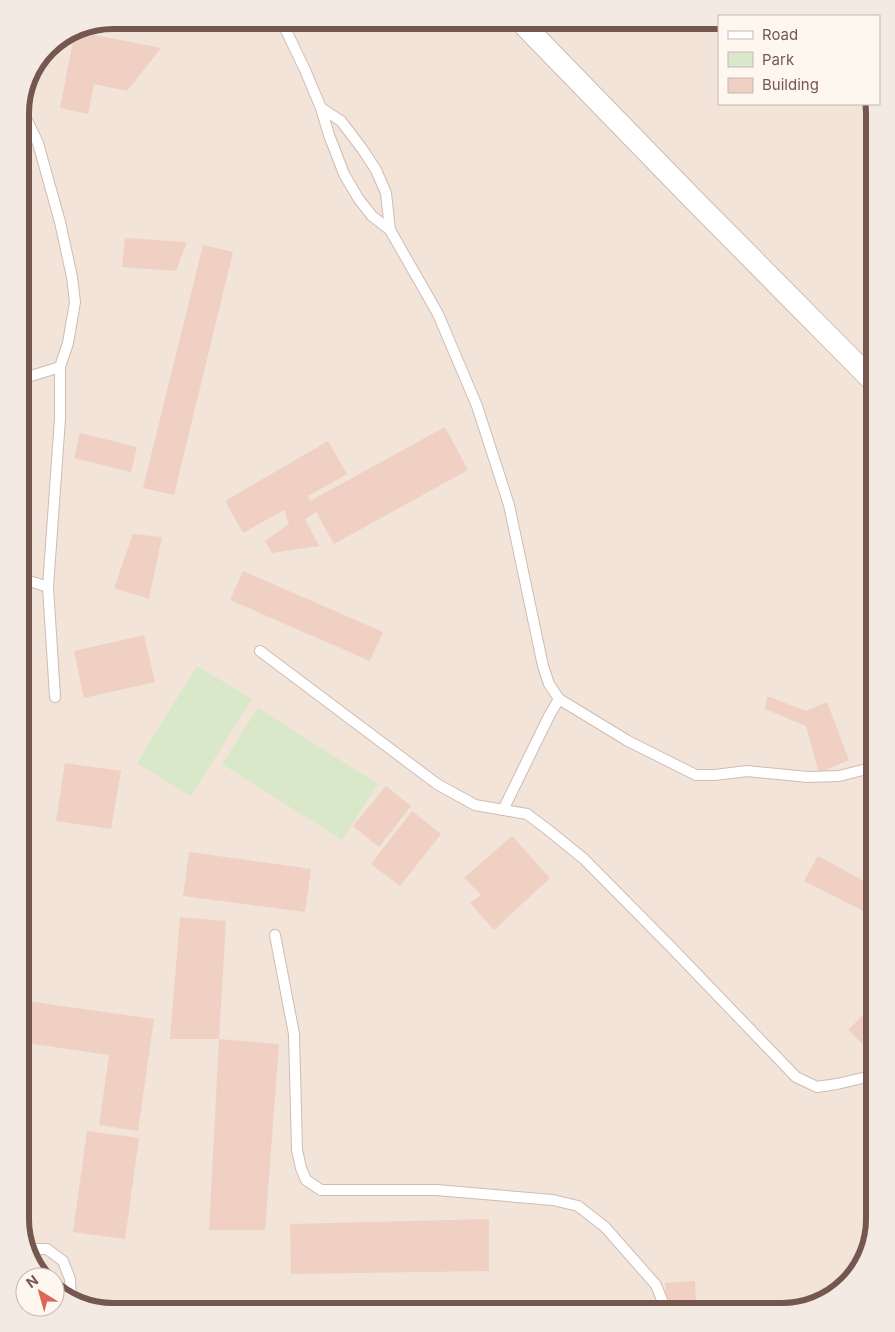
<svg xmlns="http://www.w3.org/2000/svg" width="895" height="1332" font-family="Inter,sans-serif">
  <style>
    .residential { fill: #f2e4d9 }
    .green { fill: #d9e8c9 }
    .building { fill: #efd0c3 }
    .lines { fill: none; stroke-linecap: round; stroke-linejoin: round }
    .lane-casing { stroke: #cfbcb3; stroke-width: 12 }
    .street-casing { stroke: #cfbcb3; stroke-width: 23 }
    .lane { stroke: #fff; stroke-width: 10 }
    .street { stroke: #fff; stroke-width: 21 }
    .rim { fill: none; stroke: #74584f; stroke-width: 6 }
  </style>
  <rect width="100%" height="100%" fill="#fbf2ea"/>
  <path class="residential" d="M113 20H719V104H873L875 113V1220L862 1266 828 1300 783 1312H107L61 1297 55 1290V1277H43L32 1265 20 1219V107L47 47 77 27Z"/>
  <g class="green">
    <path d="M197 666 252 699 191 796 137 763Z"/>
    <path d="M258 708 378 784 342 840 222 764Z"/>
  </g>
  <g class="building">
    <path d="M75 31 161 48 127 91 94 84 88 114 60 108Z"/>
    <path d="M125 238 187 242 176 271 122 267Z"/>
    <path d="M203 245 233 252 174 495 143 488Z"/>
    <path d="M20 306 30 308 27 328 20 326Z"/>
    <path d="M445 427 468 470 334 544 316 512 305 519 319 546 272 553 265 541 289 524 284 510 243 533 225 501 328 441 347 474 308 496 310 501Z"/>
    <path d="M80 433 137 447 131 472 74 458Z"/>
    <path d="M133 534 162 537 149 599 114 588Z"/>
    <path d="M243 571 383 632 370 661 230 600Z"/>
    <path d="M144 635 155 682 84 698 74 651Z"/>
    <path d="M767 696 806 711 827 702 849 760 819 773 806 726 765 709Z"/>
    <path d="M65 763 121 771 111 829 56 821Z"/>
    <path d="M386 786 411 806 379 847 353 826Z"/>
    <path d="M412 811 441 834 400 886 371 864Z"/>
    <path d="M512 836 550 878 494 930 470 903 481 895 464 878Z"/>
    <path d="M189 852 311 869 305 912 183 896Z"/>
    <path d="M818 856 875 887V917L804 881Z"/>
    <path d="M180 917 226 921 219 1039H170Z"/>
    <path d="M20 1000 154 1019 138 1131 99 1125 109 1055 20 1042Z"/>
    <path d="M864 1014 875 1025V1042L868 1049 848 1030Z"/>
    <path d="M219 1039 279 1044 265 1230H209Z"/>
    <path d="M87 1131 139 1138 125 1239 73 1232Z"/>
    <path d="M489 1219V1271L291 1274 290 1224Z"/>
    <path d="M695 1281 696 1302 666 1303 665 1283Z"/>
  </g>
  <g class="lines">
    <g class="lane-casing">
      <g id="lane">
        <path d="M281 20 305 70 321 108 329 135 344 174 358 198 372 216 390 230 438 314 477 406 509 505 543 666 549 684 559 699 628 741 696 775H715L747 771 808 777 839 776 875 767"/>
        <path d="M20 106 38 143 60 222 72 277 75 302 68 343 60 367V419L48 587 55 697"/>
        <path d="M321 108 341 121 363 150 376 170 386 193 390 230"/>
        <path d="M20 377 31 376 60 367"/>
        <path d="M20 578 48 587"/>
        <path d="M260 651 437 784 475 805 527 814 547 829 584 859 669 945 796 1077 817 1087 837 1084 875 1075"/>
        <path d="M503 810 549 716 559 699"/>
        <path d="M275 935 294 1034 297 1150 301 1168 306 1180 321 1190H436L553 1200 578 1206 605 1227 656 1285 662 1300V1312"/>
        <path d="M28 1249H47L63 1261 70 1279 71 1300"/>
      </g>
    </g>
    <g class="street-casing">
      <path id="street" d="M519 20 690 196 875 383"/>
    </g>
    <use href="#lane" class="lane"/>
    <use href="#street" class="street"/>
  </g>
  <path d="M0 0H895V1332H0ZM113 29H782A84 84 0 0 1 866 113V1219A84 84 0 0 1 782 1303H113A84 84 0 0 1 29 1219V113A84 84 0 0 1 113 29Z" fill="#f3eae3" fill-rule="evenodd"/>
  <path class="rim" d="M113 29H782A84 84 0 0 1 866 113V1219A84 84 0 0 1 782 1303H113A84 84 0 0 1 29 1219V113A84 84 0 0 1 113 29Z"/>
  <rect x="718" y="15" width="162" height="90" fill="#fef7f0" stroke="#c7b7b0"/>
  <rect x="728" y="31" width="25" height="8" fill="#ffffff" stroke="#c7b7b0"/>
  <text x="762" y="40" font-size="15" fill="#74584f">Road</text>
  <rect x="728" y="52" width="25" height="15" fill="#d9e8c9" stroke="#c7b7b0"/>
  <text x="762" y="65" font-size="15" fill="#74584f">Park</text>
  <rect x="728" y="78" width="25" height="15" fill="#efd0c3" stroke="#c7b7b0"/>
  <text x="762" y="90" font-size="15" fill="#74584f">Building</text>
  <g transform="translate(40 1292) rotate(323)"><circle r="24" fill="#fef7f0" stroke="#c7b7b0"/>
  <path d="M0-4L9 19L0 12L-9 19Z" fill="#dc6759"/>
  <text y="-8" font-size="14" font-weight="bold" text-anchor="middle" fill="#74584f">N</text>
  </g>
</svg>
